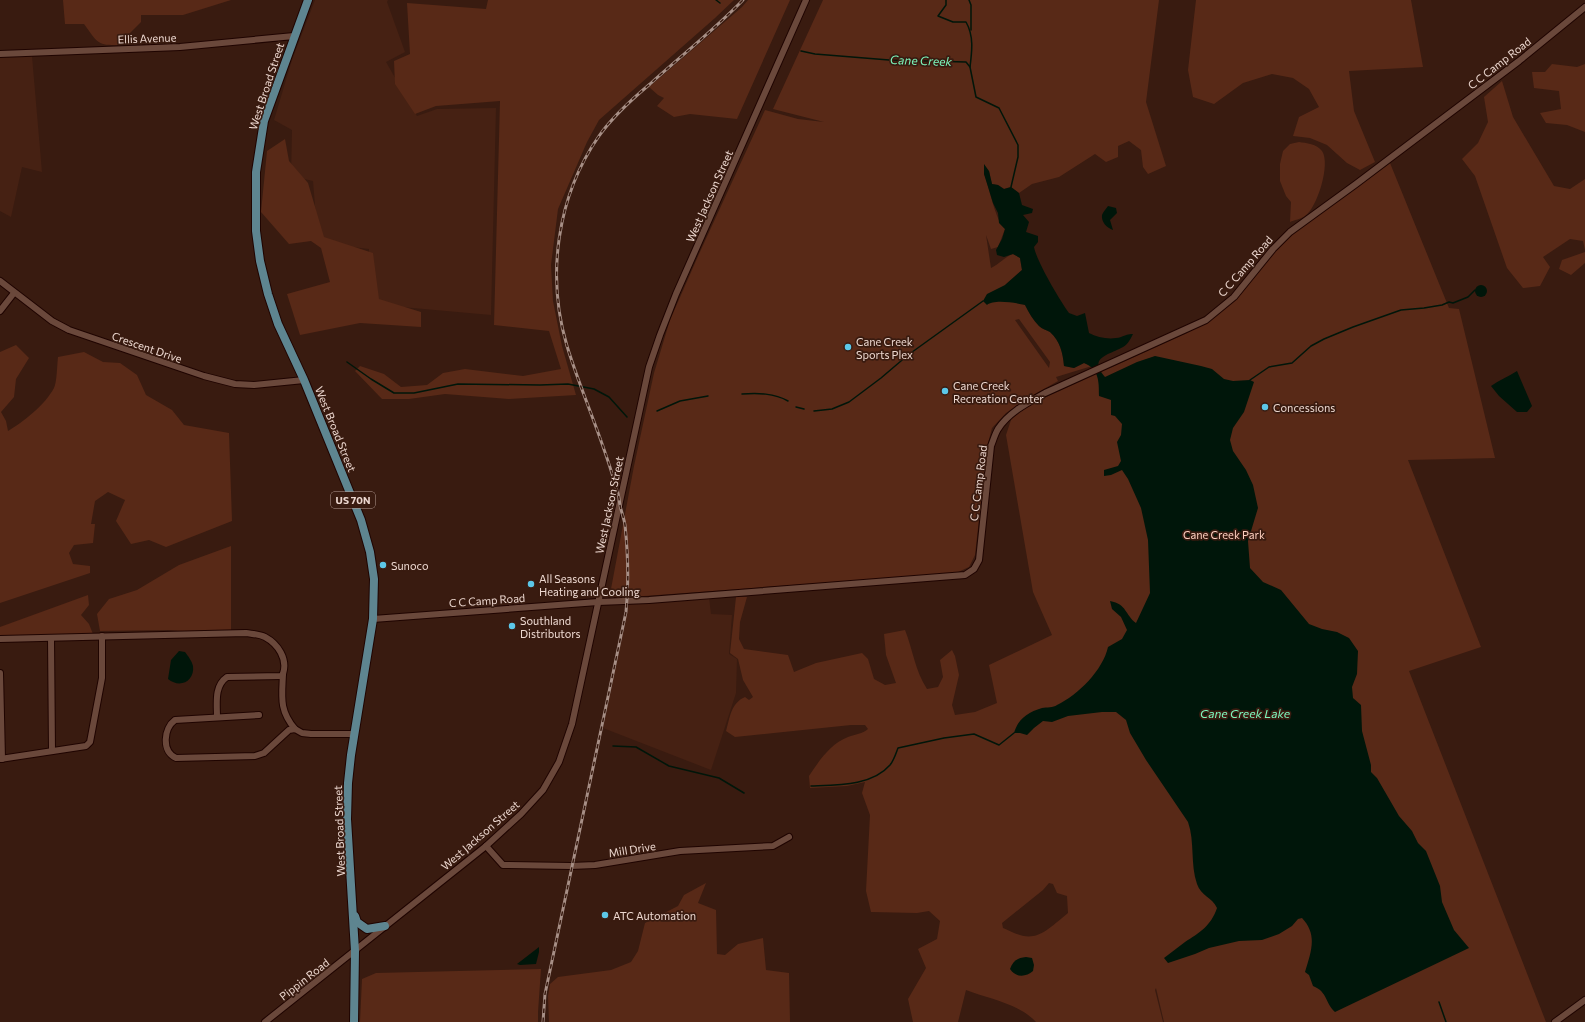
<svg xmlns="http://www.w3.org/2000/svg" width="1585" height="1022" font-family="Commissioner,sans-serif">
  <style>
    .built { fill: #462113 }
    .green { fill: #582917; fill-rule: evenodd }
    .water { fill: #00160a }
    .lines { fill: none; stroke-linecap: round; stroke-linejoin: round }
    .stream { stroke: #00160a; stroke-width: 1.5 }
    .minor-casing { stroke: #1f0400; stroke-width: 8 }
    .major-casing { stroke: #1f0400; stroke-width: 10 }
    .minor { stroke: #6a483b; stroke-width: 6 }
    .major { stroke: #5e8590; stroke-width: 8 }
    .rail-casing { stroke: #a78f86; stroke-width: 3 }
    .rail { stroke: #391b10; stroke-width: 1.5; stroke-dasharray: 4.5; stroke-linecap: butt }
    .poi-dot { fill: #5cc7e8; stroke: #391b10; stroke-width: 1.5 }
    .labels { text-anchor: middle; dominant-baseline: central; stroke-width: 3.5; stroke-linejoin: round; paint-order: stroke }
    .shield { fill: #391b10; stroke: #b79f96; stroke-width: 1 }
    .shield-label { font-size: 10px; font-weight: bold; fill: #edd8d0 }
    .street-label { font-size: 11px; fill: #edd8d0; stroke: #391b10 }
    .poi-label { font-size: 11px; fill: #edd8d0; stroke: #391b10; text-anchor: start }
    .park-label { font-size: 11px; fill: #ffd1c1; stroke: #391b10 }
    .water-label { font-size: 12px; font-style: italic; fill: #7df9be; stroke: #391b10 }
  </style>
  <rect width="100%" height="100%" fill="#391b10"/>
  <g class="built">
    <path d="M315 0H388L387 2 405 52 386 62 417 116 437 109 496 108 491 315 368 304 369 249 318 243 313 181 291 176 292 130 274 120 292 60Z"/>
    <path d="M32 56 42 172 22 167 11 217 0 211V57Z"/>
    <path d="M709 597 711 614 732 615 729 654 737 659 736 693 711 770 603 728 629 604Z"/>
  </g>
  <g class="green">
    <path d="M63 0H231L183 15H141V22L130 33 122 45C97 46 98 43 84 24H65Z"/>
    <path d="M488 0H734L715 18 599 120 587 142 558 209 551 265 553 301 562 346 576 395 509 399 445 394 409 399H382L355 371 360 366 384 374 401 387 427 385 443 373 465 369 523 376 561 369 549 331 494 325 500 101 436 106 415 114 395 84 394 61 410 54 407 3 486 9Z"/>
    <path d="M748 0H790L737 119 690 114 674 117 657 106 664 98 658 95 649 87 742 7Z"/>
    <path d="M823 0H1159L1146 102 1166 166 1148 174 1143 167 1141 150 1129 141 1118 146V157L1106 162 1095 154 1059 177 1032 184 1019 193 1011 187 1004 189 998 185 992 184 989 171 984 174C990 189 995 220 1005 229L998 247 991 249 986 235 991 268C1000 264 1004 257 1013 254L1020 258 1022 270 1005 285 1014 302 1025 305C1029 313 1033 320 1039 326 1042 329 1047 330 1050 332 1060 341 1063 353 1064 366L1074 368 1084 363 1092 366 1056 377 1058 381 1030 397 1006 413 992 428 987 447 975 555 969 567 956 573 617 598 612 596 611 589 634 466 654 373 670 320 699 254 765 110 798 119 824 122 773 109ZM1019 319 1050 362 1049 368 1015 320Z"/>
    <path d="M1196 0H1411L1423 67 1349 71 1354 111 1375 162 1360 170 1347 163 1327 145 1310 138 1293 136 1299 117 1319 107 1309 89 1293 78 1272 74 1243 83 1214 104 1193 97 1188 70Z"/>
    <path d="M1552 64 1577 67 1585 64V132L1567 125 1546 123 1540 113 1561 109 1559 91 1534 88 1532 72H1545Z"/>
    <path d="M1502 81 1513 117 1554 186 1570 189 1585 179V250L1583 241 1570 239 1543 257 1550 267 1540 286 1523 288 1507 268 1475 176 1462 159 1478 143 1488 122 1484 97Z"/>
    <path d="M285 139 289 161 308 183 324 237 373 253 379 299 421 312V327L360 323 300 335 287 294 330 282 321 248 311 241 289 244 261 212 267 151Z"/>
    <path d="M1299 142C1306 143 1317 144 1322 151 1331 164 1317 208 1305 216 1301 219 1294 220 1290 222L1291 202 1286 196 1280 181V164L1283 151 1290 144Z"/>
    <path d="M1390 163 1449 308 1459 309 1495 458 1408 460 1481 647 1409 671 1546 1022H1164L1156 988 1155 990 1163 1022H1036C1018 1003 989 999 966 990L958 1022H913L908 999 926 968 918 949 937 939 940 921 929 911 917 913 871 912 866 891 870 815 862 793 865 782 847 786 810 788 809 776C819 761 830 744 848 737 856 734 862 734 868 729L865 725H851L735 737 726 731C730 717 731 703 745 697L749 700 753 697 743 680 738 659 730 653 736 597H747L740 622 739 639 744 649 788 655 794 672 816 663 862 653 868 659 874 679 885 685 896 683 886 655 884 634 905 630C913 650 915 671 927 689L938 687 943 677 940 660 952 650 955 656 959 675 952 705 955 715 975 712 997 703 989 665 1052 635 1033 592 1006 435 1012 417 1035 402 1187 333 1213 318 1236 297 1283 241ZM1049 883 1053 884 1057 893 1067 896 1068 913C1059 920 1044 935 1033 936 1023 938 1012 932 1003 928L1002 923 1043 890Z"/>
    <path d="M1585 252V263L1571 275 1559 269 1562 260Z"/>
    <path d="M16 345 29 358 16 379 14 397 1 412 6 421 8 431C23 422 45 405 54 388 57 382 57 365 58 357L84 352 103 362 120 363 137 375 146 395 172 410 184 425 229 433 232 521 166 547 149 540 131 544 116 521 125 500 108 492 95 501 91 524H95L93 543 74 545 69 553 73 564 90 566V573L0 603V352Z"/>
    <path d="M231 546V635L169 630 100 631 97 614 109 599 137 590 179 565Z"/>
    <path d="M88 595 89 605 81 615 89 624 95 639 0 636V627Z"/>
    <path d="M706 883 698 903 716 910 717 954 725 955 738 944 763 938 766 970 789 973 790 1022H549L548 996 550 984 558 977 611 970 631 962 638 951 645 923 678 906 684 895Z"/>
    <path d="M541 969 538 1012V1022H360L362 979 376 973Z"/>
  </g>
  <g class="water">
    <path d="M984 164 989 171 992 184 998 185 1004 189 1011 187 1019 193 1022 205 1033 209 1032 213 1023 215 1029 222 1026 232 1038 236V242L1034 247C1037 262 1059 299 1069 313L1077 316 1085 313 1089 333C1098 338 1111 340 1121 337 1126 335 1128 334 1133 334 1130 340 1127 346 1121 348 1108 355 1088 358 1105 377L1137 362 1155 356 1201 366 1212 369 1224 379 1233 381 1250 380 1254 382 1244 412 1233 428 1230 440 1233 451 1246 470 1253 485 1258 508 1248 541 1250 568 1263 582 1281 590 1309 624 1322 629 1337 632 1349 638 1358 651 1357 674 1352 687 1353 698 1361 705 1362 731 1371 765V772L1377 778 1399 816 1412 831 1418 843 1426 851 1440 886 1442 902 1454 930 1469 948 1335 1012C1325 1003 1328 992 1313 986L1309 975 1305 972C1311 952 1318 935 1302 918L1298 919 1292 926 1279 934 1262 940 1239 941 1209 948 1195 954 1168 963 1164 958C1171 953 1178 947 1185 942 1199 933 1211 926 1217 908 1212 897 1201 896 1197 884 1190 864 1195 842 1188 822L1146 760 1130 733 1126 720 1116 712H1102L1068 716 1052 722 1043 721 1034 728 1027 735 1020 733H1014C1018 719 1028 712 1042 708 1047 707 1053 708 1057 705 1078 695 1103 670 1108 647L1122 639 1127 630 1121 617 1112 609 1110 601C1127 604 1125 615 1136 623L1150 593 1148 540 1141 508 1128 479 1122 470 1111 475 1104 476V470L1118 466 1121 461 1117 442 1121 435 1122 424 1115 416 1111 415V400L1099 396C1099 381 1099 369 1084 363L1074 368 1064 366C1063 353 1060 341 1050 332 1047 330 1042 329 1039 326 1033 320 1029 313 1025 305 1016 303 994 299 987 305L983 301 987 294 1005 285 1022 270 1020 258 1013 254 1004 257 997 255 996 250 1002 239 1005 229 999 223 998 213 993 203 984 174Z"/>
    <path d="M1108 206 1116 208 1117 213 1110 220 1113 230C1107 228 1101 222 1102 215 1103 212 1106 209 1108 206Z"/>
    <circle cx="1481" cy="291" r="6"/>
    <path d="M1517 371 1532 406 1527 412H1517L1499 396 1491 386C1499 380 1508 377 1517 371Z"/>
    <path d="M179 651 185 652C188 656 192 661 193 666 195 681 180 689 168 679L171 660Z"/>
    <path d="M539 947V952L536 964 520 965 517 964Z"/>
    <path d="M1026 957 1032 958 1034 965 1033 971C1026 977 1016 978 1010 969 1013 961 1017 958 1026 957Z"/>
  </g>
  <g class="lines">
    <g class="stream">
      <path d="M716 0 720 3"/>
      <path d="M946 0V5L938 16 953 22H966C974 36 972 51 970 67"/>
      <path d="M969 0 971 5V30"/>
      <path d="M801 51 815 54 889 60 966 62 970 67 976 97 999 108 1018 145V157L1011 187"/>
      <path d="M347 362 371 379 394 393H414L458 384 540 385 568 384 594 389 609 397 627 417"/>
      <path d="M1250 380 1269 367 1292 363 1311 346 1324 339 1353 327 1401 310 1424 308 1442 305 1449 302 1453 303 1468 297 1475 290"/>
      <path d="M742 394C758 393 774 393 788 401"/>
      <path d="M796 407 804 409"/>
      <path d="M657 411 680 401 708 396"/>
      <path d="M814 411 832 409 849 402 881 378 908 355 983 301"/>
      <path d="M613 746 636 747 669 766 719 778 744 793"/>
      <path d="M811 786C837 785 872 786 890 765 894 760 896 753 898 748L944 738 974 734 999 745 1014 733"/>
      <path d="M1439 1002 1446 1022"/>
    </g>
    <g class="minor-casing">
      <g id="minor">
        <path d="M0 54 180 47 294 36"/>
        <path d="M0 281 52 321 69 330 204 376 235 384 254 385 304 380"/>
        <path d="M0 311 14 293"/>
        <path d="M373 619 598 602 649 600 965 575 974 569 979 560 991 446C993 441 995 434 998 429 1009 412 1029 402 1045 393L1206 320 1234 297 1273 249 1290 232 1356 184 1519 61 1585 7"/>
        <path d="M51 638 52 751"/>
        <path d="M0 639 246 633C252 634 259 634 265 637 278 644 288 659 283 674L281 676 227 677C214 686 217 703 217 717"/>
        <path d="M0 673 2 759"/>
        <path d="M283 674C282 697 279 710 295 729"/>
        <path d="M259 715 175 720C164 728 161 751 176 758L255 756 264 753 289 730 295 729 302 733 311 734H354"/>
        <path d="M0 759 86 746 90 742 102 678V636"/>
        <path d="M486 846 503 865 571 866 595 865 680 851 773 846 789 837"/>
        <path d="M265 1022 486 846 521 814 543 790 559 762 572 724 649 367 660 335 676 294 806 0"/>
        <path d="M1555 1022 1585 1000"/>
      </g>
    </g>
    <g class="major-casing">
      <g id="major">
        <path d="M308 0 264 121 256 172V231L260 261 268 294 278 324 304 380 361 520 370 552 374 579 373 619 351 755 348 783 347 819 355 951 354 1022"/>
        <path d="M355 916 357 922 367 929 385 926"/>
      </g>
    </g>
    <use href="#minor" class="minor"/>
    <use href="#major" class="major"/>
    <g class="rail-casing">
      <path id="rail" d="M543 1022 545 994 626 612C629 583 628 554 625 525 624 518 621 511 620 505 619 500 619 495 617 491 604 441 582 395 567 346 546 276 557 196 599 136 613 116 631 100 650 84 681 56 714 30 743 0"/>
    </g>
    <use href="#rail" class="rail"/>
  </g>
  <g class="poi-dot">
    <circle cx="848" cy="347" r="4"/>
    <circle cx="945" cy="391" r="4"/>
    <circle cx="1265" cy="407" r="4"/>
    <circle cx="383" cy="565" r="4"/>
    <circle cx="531" cy="584" r="4"/>
    <circle cx="512" cy="626" r="4"/>
    <circle cx="605" cy="915" r="4"/>
  </g>
  <g class="labels">
    <rect class="shield" x="331" y="492" width="44" height="16" rx="3"/>
    <g class="shield-label">
      <text x="353" y="500">US 70N</text>
    </g>
    <g class="street-label">
      <text transform="translate(147 38) rotate(-2)">Ellis Avenue</text>
      <text transform="translate(1499 63) rotate(-38)">C C Camp Road</text>
      <text transform="translate(266 86) rotate(-72)">West Broad Street</text>
      <text transform="translate(709 196) rotate(-66)">West Jackson Street</text>
      <text transform="translate(1245 266) rotate(-49)">C C Camp Road</text>
      <text transform="translate(147 347) rotate(19)">Crescent Drive</text>
      <text transform="translate(336 429) rotate(68)">West Broad Street</text>
      <text transform="translate(978 483) rotate(-83)">C C Camp Road</text>
      <text transform="translate(609 505) rotate(-78)">West Jackson Street</text>
      <text transform="translate(487 600) rotate(-4)">C C Camp Road</text>
      <text transform="translate(339 831) rotate(-92)">West Broad Street</text>
      <text transform="translate(480 835) rotate(-41)">West Jackson Street</text>
      <text transform="translate(632 849) rotate(-9)">Mill Drive</text>
      <text transform="translate(304 979) rotate(-38)">Pippin Road</text>
    </g>
    <g class="poi-label">
      <text x="856" y="341">Cane Creek<tspan x="856" dy="13">Sports Plex</tspan></text>
      <text x="953" y="385">Cane Creek<tspan x="953" dy="13">Recreation Center</tspan></text>
      <text x="1273" y="407">Concessions</text>
      <text x="391" y="565">Sunoco</text>
      <text x="539" y="578">All Seasons<tspan x="539" dy="13">Heating and Cooling</tspan></text>
      <text x="520" y="620">Southland<tspan x="520" dy="13">Distributors</tspan></text>
      <text x="613" y="915">ATC Automation</text>
    </g>
    <g class="park-label">
      <text x="1224" y="534">Cane Creek Park</text>
    </g>
    <g class="water-label">
      <text transform="translate(921 60) rotate(2)">Cane Creek</text>
      <text x="1245" y="713">Cane Creek Lake</text>
    </g>
  </g>
</svg>
